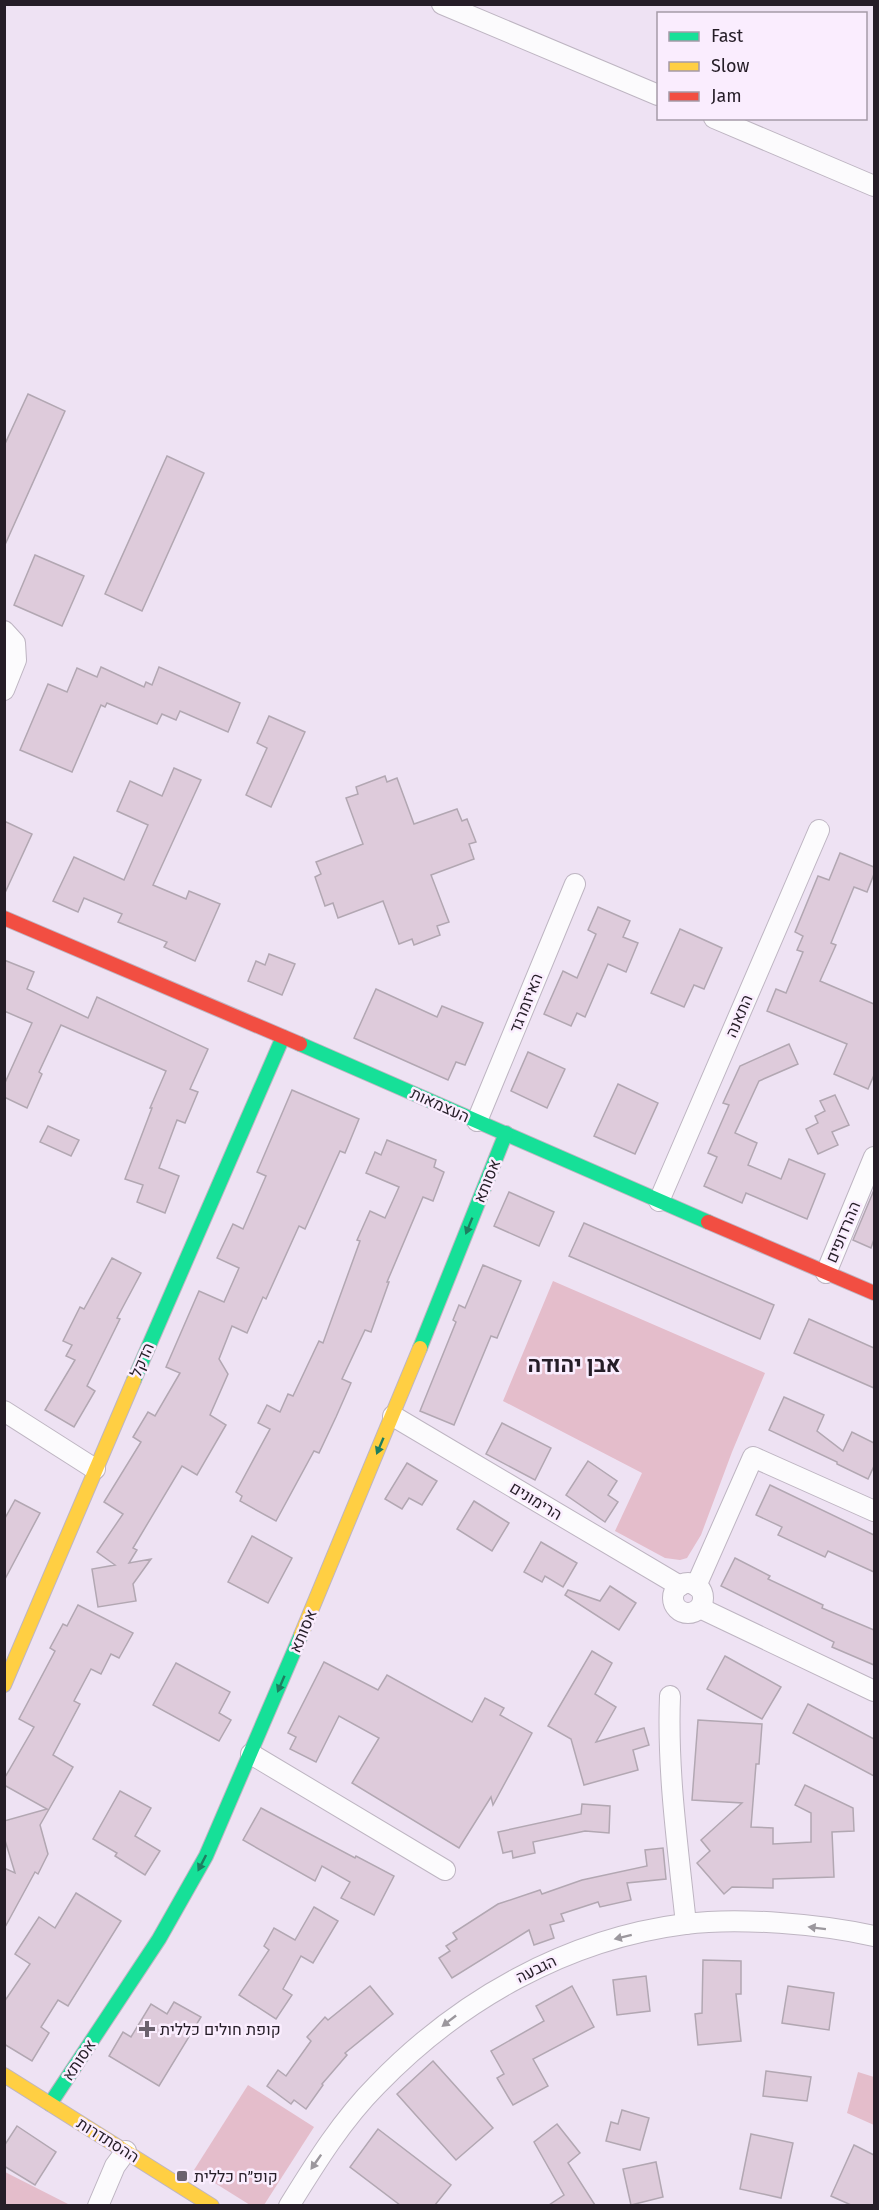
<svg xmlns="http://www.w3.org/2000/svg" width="879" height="2210" font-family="'Fira Sans',Heebo,sans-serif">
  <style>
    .green { fill: #e4bdcb }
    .building { fill: #decbdb; stroke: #b2a7b2; stroke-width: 1.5 }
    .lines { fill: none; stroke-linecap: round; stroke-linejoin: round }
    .street-casing { stroke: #beb5c2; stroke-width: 22 }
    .fast-casing { stroke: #beb5c2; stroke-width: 16 }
    .slow-casing { stroke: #beb5c2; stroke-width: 16 }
    .jam-casing { stroke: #beb5c2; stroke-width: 16 }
    .street { stroke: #fcfbfd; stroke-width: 20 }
    .fast { stroke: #16e098; stroke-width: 14 }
    .slow { stroke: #ffcf43; stroke-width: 14 }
    .jam { stroke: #f24e42; stroke-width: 14 }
    .oneway { fill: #1e7e60 }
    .oneway2 { fill: #9b979d }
    .poi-dot { fill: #6b626e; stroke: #faedfe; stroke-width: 2 }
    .labels { text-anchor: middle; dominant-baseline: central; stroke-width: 5; stroke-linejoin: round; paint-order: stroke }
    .street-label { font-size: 16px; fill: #251d27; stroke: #faedfe }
    .poi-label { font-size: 16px; fill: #251d27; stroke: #faedfe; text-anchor: start }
    .district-label { font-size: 22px; font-weight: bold; fill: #251d27; stroke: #faedfe }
  </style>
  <rect width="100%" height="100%" fill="#eee2f3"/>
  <g class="green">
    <path d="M553 1281 765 1373 732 1452 701 1535 687 1558 680 1560 665 1558 615 1531 642 1473 503 1401Z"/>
    <path d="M858 2072 874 2077V2125L847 2113Z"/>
    <path d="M248 2085 314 2127 264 2205H250L194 2170Z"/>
    <path d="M4 2172H5L70 2205H5Z"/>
  </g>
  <g class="building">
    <path d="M28 394 65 411 4 547V446Z"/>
    <path d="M167 456 204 473 142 611 105 594Z"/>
    <path d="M35 555 84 576 62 626 14 605Z"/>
    <path d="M101 667 144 687 146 682 152 685 159 667 240 703 228 732 180 711 176 720 162 714 157 724 107 703 105 707 101 705 72 772 20 750 48 684 67 692 77 668 97 677Z"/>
    <path d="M269 716 305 732 271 807 246 795 267 748 257 743Z"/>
    <path d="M174 768 201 780 153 885 186 899 189 891 220 904 195 961 164 947 167 942 118 922 122 914 84 898 78 912 53 901 74 857 124 880 148 825 117 811 130 781 162 796Z"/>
    <path d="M385 776 387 782 397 778 414 824 457 809 462 821 467 819 476 842 469 844 474 859 431 875 449 922 437 926 440 935 414 945 412 939 399 944 383 901 338 918 333 903 325 906 315 877 321 874 316 862 363 844 346 798 358 794 356 787Z"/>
    <path d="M4 821 32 834 4 895Z"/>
    <path d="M840 853 874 867V874L867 892 854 887 831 943 836 945 820 981 874 1004V1075L868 1089 834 1074 847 1044 767 1011 776 989 786 993 803 952 797 950 803 936 795 932 818 876 829 880Z"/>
    <path d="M598 907 630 921 623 937 638 943 626 972 608 964 585 1017 577 1013 571 1026 544 1014 563 971 577 978 596 934 588 930Z"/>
    <path d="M680 929 722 948 704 989 694 985 684 1007 651 993Z"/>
    <path d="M269 954 295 964 282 995 248 981 256 961 265 965Z"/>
    <path d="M4 960 34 972 27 989 88 1018 97 997 208 1049 190 1089 198 1092 185 1123 177 1120 159 1168 179 1176 165 1213 137 1202 143 1185 125 1179 152 1108H150L166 1071 61 1025 39 1072 42 1074 27 1108 4 1097V1085L32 1023 4 1011Z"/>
    <path d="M376 989 437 1017 442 1006 483 1023 465 1065 456 1062 448 1080 354 1038Z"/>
    <path d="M789 1044 798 1064 759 1081 735 1133 757 1143 748 1165 781 1179 789 1159 825 1174 807 1219 746 1193 742 1203 704 1186 717 1157 708 1153 729 1105 723 1103 740 1066Z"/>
    <path d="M528 1052 565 1069 547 1108 511 1091Z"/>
    <path d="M618 1084 658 1103 635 1154 594 1136Z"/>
    <path d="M292 1090 359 1119 345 1153 340 1151 305 1229 299 1226 266 1299 263 1297 247 1333 232 1326 219 1359 228 1374 210 1415 226 1425 197 1475 182 1466 133 1548 137 1550 129 1563 151 1559 133 1584 136 1601 98 1607 92 1569 115 1565 97 1552 123 1514 104 1502 141 1442 133 1437 148 1412 155 1416 180 1373 166 1367 199 1291 224 1302 239 1268 217 1258 233 1224 243 1229 266 1176 257 1172Z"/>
    <path d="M835 1095 849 1125 832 1132 838 1145 818 1154 806 1129 818 1123 815 1116 825 1111 820 1101Z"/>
    <path d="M48 1126 79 1140 71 1156 40 1142Z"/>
    <path d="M387 1140 436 1160 434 1167 444 1172 433 1201 423 1197 387 1282H389L371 1332 365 1330 342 1379 351 1383 336 1417 319 1453 314 1451 276 1521 240 1501 242 1496 236 1492 270 1429 258 1423 267 1405 280 1412 288 1394 293 1396 319 1341 323 1343 360 1241 357 1240 370 1211 385 1218 399 1187 366 1173 375 1152 381 1155Z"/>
    <path d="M874 1190V1239L871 1248 853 1240Z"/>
    <path d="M509 1192 554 1212 539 1246 494 1226Z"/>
    <path d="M584 1223 774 1305 760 1339 569 1256Z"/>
    <path d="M112 1258 141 1273 117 1318 120 1319 87 1386 95 1391 74 1427 45 1410 75 1360 66 1356 72 1345 63 1341 80 1307 84 1309Z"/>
    <path d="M483 1265 521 1281 497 1338 491 1336 454 1425 420 1411 456 1322 453 1320 459 1305 465 1308Z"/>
    <path d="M809 1319 874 1348V1388L794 1353Z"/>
    <path d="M784 1397 824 1415 817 1431 843 1451 852 1432 874 1443V1466L868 1479 837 1464V1462L769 1430Z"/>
    <path d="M502 1423 551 1448 535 1480 486 1454Z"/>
    <path d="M588 1461 617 1481 608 1495 618 1502 605 1522 566 1495Z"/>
    <path d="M407 1463 437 1481 422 1505 409 1498 402 1509 385 1499Z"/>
    <path d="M770 1485 874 1535V1572L828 1551 825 1557 778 1535 782 1527 756 1515Z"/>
    <path d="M15 1500 40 1513 4 1581V1520Z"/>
    <path d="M474 1501 509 1523 492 1551 457 1529Z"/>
    <path d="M252 1536 292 1558 268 1603 228 1582Z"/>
    <path d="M541 1542 577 1563 563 1587 545 1576 542 1582 524 1572Z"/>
    <path d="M735 1558 770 1576 768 1579 823 1605 822 1608 874 1630V1665L832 1647 834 1642 721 1586Z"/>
    <path d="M610 1586 636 1603 619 1630 565 1595 568 1590 600 1601Z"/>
    <path d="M78 1605 133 1633 119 1658 111 1654 101 1674 91 1669 74 1701 80 1704 53 1755 73 1767 40 1825 48 1854 38 1874 35 1872 4 1929V1868L15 1873 4 1837V1821L47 1809 4 1785V1779L34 1727 19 1719 55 1651 50 1648 63 1624 67 1626Z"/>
    <path d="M592 1651 612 1663 595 1694 616 1707 596 1742 644 1728 649 1745 633 1750 638 1770 584 1785 571 1739 548 1726Z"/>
    <path d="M725 1656 781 1687 762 1719 707 1689Z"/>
    <path d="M324 1662 378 1690 387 1675 472 1722 485 1698 504 1708 500 1715 532 1733 493 1805 491 1797 459 1848 352 1783 379 1738 339 1716 316 1762 290 1749 296 1737 288 1733Z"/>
    <path d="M176 1663 230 1692 219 1713 231 1720 219 1741 153 1705Z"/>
    <path d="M808 1704 874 1739V1776L793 1733Z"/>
    <path d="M698 1720 762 1724 759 1764H756L751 1827 773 1828V1844L811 1842V1813L795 1805 805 1785 853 1808 854 1831 832 1832 834 1877 773 1879V1888L732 1887 724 1894 697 1863 710 1851 701 1840 742 1803 692 1800Z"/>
    <path d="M120 1791 151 1808 135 1836 160 1851 145 1875 115 1856 117 1853 93 1839Z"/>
    <path d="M582 1804 610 1806 609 1833 585 1831 533 1842 535 1853 513 1858 512 1851 503 1853 498 1832 581 1814Z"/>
    <path d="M261 1808 355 1858 356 1856 394 1876 374 1915 341 1898 350 1882 322 1866 315 1881 243 1840Z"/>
    <path d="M663 1848 666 1879 627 1883 631 1900 600 1907 598 1902 561 1914 564 1921 550 1925 554 1938 534 1945 529 1930 452 1978 439 1958 450 1951 446 1946 457 1939 453 1933 498 1904 540 1890 542 1894 582 1880 647 1866 645 1850Z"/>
    <path d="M76 1893 121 1921 68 2006 58 2000 41 2027 49 2033 32 2061 4 2044V2002L30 1964 15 1954 39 1917 55 1928Z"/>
    <path d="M314 1907 338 1921 313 1963 301 1956 283 1989 292 1995 276 2019 239 1995 269 1950 264 1946 274 1928 295 1940Z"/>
    <path d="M703 1960 741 1961V1994H736L741 2041 698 2045 695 2014 702 2013Z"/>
    <path d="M646 1976 650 2011 617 2015 613 1980Z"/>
    <path d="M370 1986 393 2014 345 2053 347 2055 322 2084 323 2085 306 2109 294 2100 291 2104 267 2086 278 2070 286 2076 311 2041 307 2037 325 2017 328 2020Z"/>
    <path d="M572 1986 594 2027 533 2059 548 2086 513 2105 497 2078 504 2074 491 2051 544 2021 536 2006Z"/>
    <path d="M788 1986 834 1993 829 2030 782 2023Z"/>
    <path d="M174 2002 201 2017 159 2086 109 2056 123 2032 131 2037 151 2004 167 2014Z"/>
    <path d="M433 2061 493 2128 456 2160 397 2094Z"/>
    <path d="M766 2071 811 2077 807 2101 763 2096Z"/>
    <path d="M622 2110 649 2118 640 2150 606 2141 611 2122 618 2124Z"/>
    <path d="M557 2124 580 2153 568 2163 595 2205H549L564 2195 534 2142Z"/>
    <path d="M17 2126 56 2152 35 2185 4 2166V2146Z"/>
    <path d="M378 2129 451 2185 435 2205H400L350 2167Z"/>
    <path d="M751 2134 793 2143 781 2198 740 2189Z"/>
    <path d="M854 2145 874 2155V2205H851L831 2196Z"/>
    <path d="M656 2162 663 2197 631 2205 623 2169Z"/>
  </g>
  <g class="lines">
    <g class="street-casing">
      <g id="street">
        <path d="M442 4 658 95"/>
        <path d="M714 118 874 186"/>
        <path d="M4 631 15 643 16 660 4 690"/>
        <path d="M477 1121 575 884"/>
        <path d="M659 1201 819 830"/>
        <path d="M826 1273 874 1157"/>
        <path d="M4 1411 95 1469"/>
        <path d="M393 1416 680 1586"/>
        <circle cx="688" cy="1598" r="15"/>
        <path d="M696 1586 753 1457 874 1511"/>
        <path d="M700 1608 874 1691"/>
        <path d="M670 1696C667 1772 678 1848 686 1924"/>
        <path d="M251 1754 445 1870"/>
        <path d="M98 2206 115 2166 126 2151"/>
        <path d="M289 2206C315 2164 342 2120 377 2085 459 2000 567 1939 685 1924 739 1917 821 1924 874 1936"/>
      </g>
    </g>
    <g class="fast-casing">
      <g id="fast">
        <path d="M300 1044 708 1222"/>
        <path d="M420 1348 506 1133"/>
        <path d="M134 1380 283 1037"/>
        <path d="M50 2104 159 1939 206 1856 301 1635"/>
      </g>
    </g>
    <g class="slow-casing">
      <g id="slow">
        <path d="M301 1635 420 1348"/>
        <path d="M4 1685 134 1380"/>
        <path d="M4 2075 212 2206"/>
      </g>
    </g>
    <g class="jam-casing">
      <g id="jam">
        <path d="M4 918 300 1044"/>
        <path d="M708 1222 874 1293"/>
      </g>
    </g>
    <use href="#street" class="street"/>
    <use href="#fast" class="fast"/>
    <use href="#slow" class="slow"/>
    <use href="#jam" class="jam"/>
  </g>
  <defs><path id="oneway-solid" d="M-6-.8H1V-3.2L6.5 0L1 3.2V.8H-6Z" transform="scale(1.5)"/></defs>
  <g class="oneway">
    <use href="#oneway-solid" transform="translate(469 1226) rotate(112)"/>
    <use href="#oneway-solid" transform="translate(380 1446) rotate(113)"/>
    <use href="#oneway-solid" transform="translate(281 1684) rotate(113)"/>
    <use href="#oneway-solid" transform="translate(202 1863) rotate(117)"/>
  </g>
  <g class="oneway2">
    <use href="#oneway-solid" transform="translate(817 1928) rotate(-173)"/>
    <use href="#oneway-solid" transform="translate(623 1937) rotate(166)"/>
    <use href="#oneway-solid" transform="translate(449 2021) rotate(142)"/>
    <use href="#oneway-solid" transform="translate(316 2162) rotate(125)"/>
  </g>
  <g class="poi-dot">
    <path d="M144 2020h6v6h6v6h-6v6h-6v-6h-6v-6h6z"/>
    <rect x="176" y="2170" width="12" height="12" rx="3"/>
  </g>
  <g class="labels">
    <g class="street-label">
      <text transform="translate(526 1003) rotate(-68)">האיזמרגד</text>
      <text transform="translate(739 1016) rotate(-67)">התאנה</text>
      <text transform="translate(440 1105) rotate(24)">העצמאות</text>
      <text transform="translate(487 1181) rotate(-68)">אסותא</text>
      <text transform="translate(843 1232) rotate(-67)">ההרדופים</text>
      <text transform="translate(142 1360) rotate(-66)">הדקל</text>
      <text transform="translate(536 1501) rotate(31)">הרימונים</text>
      <text transform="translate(303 1631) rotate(-67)">אסותא</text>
      <text transform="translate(536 1969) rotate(-26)">הגבעה</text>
      <text transform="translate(79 2060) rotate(-56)">אסותא</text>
      <text transform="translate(108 2140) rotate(32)">ההסתדרות</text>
    </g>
    <g class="poi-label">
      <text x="160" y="2029">קופת חולים כללית</text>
      <text x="194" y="2176">קופ״ח כללית</text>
    </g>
    <g class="district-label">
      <text x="574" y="1364">אבן יהודה</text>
    </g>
  </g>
  <rect width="879" height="2210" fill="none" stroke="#251d27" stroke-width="12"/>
  <rect x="657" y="12" width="210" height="108" fill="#faedfe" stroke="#a59aa8" stroke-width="1.5"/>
  <rect x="669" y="32" width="30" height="9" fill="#16e098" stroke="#a59aa8" stroke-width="1.5"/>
  <text x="711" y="42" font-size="18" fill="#251d27">Fast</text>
  <rect x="669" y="62" width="30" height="9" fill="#ffcf43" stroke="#a59aa8" stroke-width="1.5"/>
  <text x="711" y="72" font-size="18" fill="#251d27">Slow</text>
  <rect x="669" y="92" width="30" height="9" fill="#f24e42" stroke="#a59aa8" stroke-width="1.5"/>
  <text x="711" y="102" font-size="18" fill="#251d27">Jam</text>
</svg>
